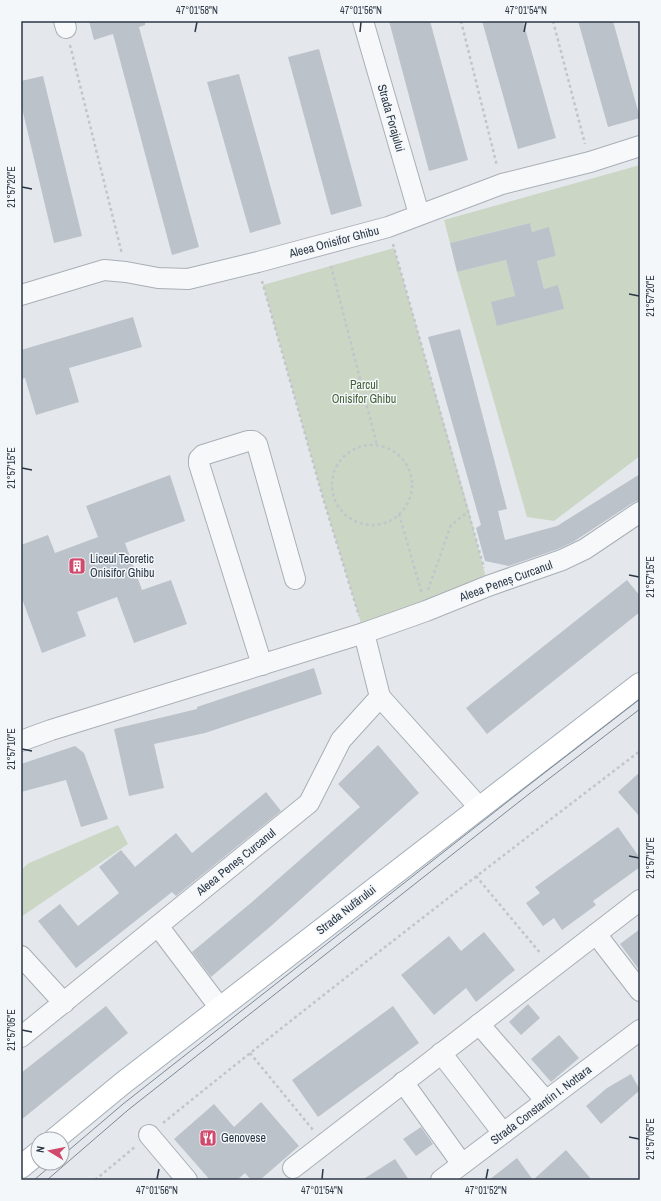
<svg xmlns="http://www.w3.org/2000/svg" width="661" height="1201" font-family="'Archivo Narrow',sans-serif">
  <style>
    .green { fill: #cbd6c5 }
    .building { fill: #bbc2ca }
    .lines { fill: none; stroke-linecap: round; stroke-linejoin: round }
    .minor-casing { stroke: #a9afb7; stroke-width: 22 }
    .major-casing { stroke: #a3aeb8; stroke-width: 24 }
    .path { stroke: #c2c6cb; stroke-width: 2.5; stroke-dasharray: 3 3; stroke-linecap: butt }
    .minor { stroke: #f7f8fa; stroke-width: 20 }
    .major { stroke: #fff; stroke-width: 22 }
    .tram { stroke: #7d8996; stroke-width: 1 }
    .ticks { fill: none; stroke: #2b3745; stroke-width: 1.5 }
    .labels { text-anchor: middle; dominant-baseline: central; stroke-width: 3; stroke-linejoin: round; paint-order: stroke }
    .street-label { font-size: 12px; fill: #2b3745; stroke: #f4f7f9 }
    .park-label { font-size: 12px; fill: #456138; stroke: #f4f7f9 }
    .poi-label { font-size: 12px; fill: #2b3745; stroke: #f4f7f9; text-anchor: start }
    .neatline { fill: none; stroke: #2b3745; stroke-width: 1.5 }
    .ticks-label { font-size: 10px; text-anchor: middle; fill: #2b3745 }
  </style>
  <rect width="100%" height="100%" fill="#e4e8ec"/>
  <g class="green">
    <path d="M640 165V456L554 521 527 517 457 272 506 260 515 296 497 326 563 309 558 286 544 289 537 261 556 256 549 228 532 232 530 223 450 243 444 220Z"/>
    <path d="M394 248 469 511 488 586 364 633 323 498 263 285Z"/>
    <path d="M118 825 128 844 21 917V870L29 863Z"/>
  </g>
  <g class="building">
    <path d="M89 21H145V25L139 27 199 247 172 255 113 34 94 40Z"/>
    <path d="M389 21H430L468 160 429 171Z"/>
    <path d="M482 21H523L556 138 518 149Z"/>
    <path d="M578 21H613L640 118 608 127Z"/>
    <path d="M319 49 362 206 331 215 288 57Z"/>
    <path d="M239 74 281 224 250 233 207 82Z"/>
    <path d="M43 76 82 236 54 243 21 104V81Z"/>
    <path d="M530 223 532 232 549 227 556 256 537 261 544 289 558 285 564 309 497 326 491 302 515 296 506 260 457 272 450 243Z"/>
    <path d="M133 317 142 347 69 368 79 402 36 415 25 378 21 379V350Z"/>
    <path d="M460 329 507 509 498 511 505 540 557 526 640 474V500L634 502 573 542 558 549 509 566 485 561 476 528 481 525 428 337Z"/>
    <path d="M170 475 185 521 125 543 142 590 171 580 187 624 134 643 117 597 77 612 86 636 42 653 21 596V545L48 535 55 553 98 537 86 506Z"/>
    <path d="M627 580 640 596V612L487 734 466 708Z"/>
    <path d="M314 668 322 694 205 733 154 744 164 788 129 796 114 729 197 709V707Z"/>
    <path d="M378 745 419 793 271 926 211 977 192 952 252 902 360 807 338 784Z"/>
    <path d="M75 746 84 753 108 819 81 827 66 780 21 792V764Z"/>
    <path d="M640 772V817L618 792Z"/>
    <path d="M266 792 281 811 176 896 172 892 76 968 38 921 60 904 78 926 119 893 99 867 121 850 135 867 176 833 192 853Z"/>
    <path d="M618 827 640 858V867L593 901 596 905 562 930 554 918 543 926 526 903 540 893 535 887Z"/>
    <path d="M640 929V971L620 944Z"/>
    <path d="M484 932 515 970 476 1002 466 988 434 1015 401 975 449 936 461 951Z"/>
    <path d="M528 1004 540 1018 521 1035 509 1022Z"/>
    <path d="M106 1006 128 1033 21 1120V1073Z"/>
    <path d="M393 1006 419 1043 318 1117 292 1080Z"/>
    <path d="M559 1035 579 1058 551 1082 531 1059Z"/>
    <path d="M631 1074 640 1090 601 1124 586 1106 607 1088Z"/>
    <path d="M261 1102 299 1146 260 1180H251L245 1173 237 1180H210L174 1139 214 1104 234 1127Z"/>
    <path d="M421 1127 433 1144 416 1156 403 1139Z"/>
    <path d="M566 1150 592 1180H489L517 1158 533 1180Z"/>
    <path d="M395 1159 409 1180H362Z"/>
  </g>
  <g class="lines">
    <g class="minor-casing">
      <g id="minor">
        <path d="M64 21 66 28"/>
        <path d="M363 21 419 214"/>
        <path d="M21 295 104 270 126 272 158 278 188 279 258 262 388 227 502 184 590 162 640 146"/>
        <path d="M364 633 380 697 479 807"/>
        <path d="M262 665 199 464V459L203 455 248 441H253L257 444 295 579"/>
        <path d="M21 741 51 730 364 633 426 611 488 586 562 560 585 549 640 512"/>
        <path d="M158 926 220 1008"/>
        <path d="M596 934 640 991"/>
        <path d="M21 956 64 1003"/>
        <path d="M479 1024 546 1101"/>
        <path d="M21 1037 309 803 341 740 380 697"/>
        <path d="M441 1053 503 1133"/>
        <path d="M403 1082 462 1164"/>
        <path d="M149 1135 187 1180"/>
        <path d="M293 1168 640 900"/>
        <path d="M441 1180 640 1030"/>
      </g>
    </g>
    <g class="major-casing">
      <g id="major">
        <path d="M55 1139 123 1083 640 684"/>
        <path d="M21 1167 38 1153"/>
      </g>
    </g>
    <g class="path">
      <path d="M461 21 497 166"/>
      <path d="M553 21 585 144"/>
      <path d="M70 45 122 254"/>
      <path d="M393 244 484 568"/>
      <path d="M331 266 377 445"/>
      <path d="M262 281 323 498 359 616"/>
      <circle cx="372" cy="485" r="40"/>
      <path d="M399 514 422 594"/>
      <path d="M428 590 451 525 469 511"/>
      <path d="M476 876 541 954"/>
      <path d="M250 1053 313 1130"/>
      <path d="M163 1123C320 996 480 873 640 751"/>
      <path d="M95 1180 136 1146"/>
    </g>
    <use href="#minor" class="minor"/>
    <use href="#major" class="major"/>
    <g class="tram">
      <path d="M62 1156 123 1104 525 788 640 699"/>
      <path d="M34 1180 54 1163"/>
      <path d="M47 1180 128 1110 529 794 640 709"/>
    </g>
  </g>
  <path class="ticks" d="M195 32 197 22M360 32 361 22M524 32 526 22M22 187 32 189M629 294 639 296M22 468 32 470M629 575 639 577M22 749 32 751M629 856 639 858M22 1030 32 1032M629 1137 639 1139M157 1179 159 1169M322 1179 323 1169M486 1179 488 1169"/>
  <defs>
    <g id="building-square" transform="scale(0.9)"><rect x="-9" y="-9" width="18" height="18" rx="4" fill="#d04a6e" stroke="#f4f7f9"/><path d="M-4-6H4V6H1V3H-1V6H-4ZM-2.5-4.3h1.7v1.8h-1.7ZM.8-4.3h1.7v1.8H.8ZM-2.5-1h1.7V.8h-1.7ZM.8-1h1.7V.8H.8Z" fill="#fff"/></g>
    <g id="restaurant-square" transform="scale(0.9)"><rect x="-9" y="-9" width="18" height="18" rx="4" fill="#d04a6e" stroke="#f4f7f9"/><path d="M-5-6h1v4h1v-4h1v4h1v-4h1v5L-1.5 .5V6h-2V.5L-5-1ZM5-6V6H3V1.5H1.5Q1.5-4 5-6Z" fill="#fff"/></g>
  </defs>
  <g fill-rule="evenodd">
    <use href="#building-square" x="77" y="566"/>
    <use href="#restaurant-square" x="208" y="1138"/>
  </g>
  <g class="labels">
    <g class="street-label">
      <text transform="translate(391 118) rotate(74)">Strada Forajului</text>
      <text transform="translate(334 242) rotate(-15)">Aleea Onisifor Ghibu</text>
      <text transform="translate(506 581) rotate(-20)">Aleea Peneș Curcanul</text>
      <text transform="translate(236 862) rotate(-39)">Aleea Peneș Curcanul</text>
      <text transform="translate(346 910) rotate(-38)">Strada Nufărului</text>
      <text transform="translate(541 1105) rotate(-37)">Strada Constantin I. Nottara</text>
    </g>
    <g class="park-label">
      <text x="364" y="385">Parcul<tspan x="364" dy="14">Onisifor Ghibu</tspan></text>
    </g>
    <g class="poi-label">
      <text x="90" y="559">Liceul Teoretic<tspan x="90" dy="14">Onisifor Ghibu</tspan></text>
      <text x="221" y="1138">Genovese</text>
    </g>
  </g>
  <rect width="661" height="1201" fill="none" stroke="#f4f7f9" stroke-width="44"/>
  <g transform="translate(50 1151) rotate(280)"><circle r="19" fill="#f4f7f9" stroke="#a4aab1"/>
  <path d="M0-3L7 15L0 10L-7 15Z" fill="#d04a6e"/>
  <text y="-6" font-size="11" font-weight="bold" text-anchor="middle" fill="#2b3745">N</text>
  </g>
  <rect x="22" y="22" width="617" height="1157" class="neatline"/>
  <g class="ticks-label">
    <text x="197" y="14">47°01'58"N</text>
    <text x="361" y="14">47°01'56"N</text>
    <text x="526" y="14">47°01'54"N</text>
    <text transform="translate(11 187) rotate(-90)" y="4">21°57'20"E</text>
    <text transform="translate(650 296) rotate(-90)" y="4">21°57'20"E</text>
    <text transform="translate(11 468) rotate(-90)" y="4">21°57'15"E</text>
    <text transform="translate(650 577) rotate(-90)" y="4">21°57'15"E</text>
    <text transform="translate(11 749) rotate(-90)" y="4">21°57'10"E</text>
    <text transform="translate(650 858) rotate(-90)" y="4">21°57'10"E</text>
    <text transform="translate(11 1030) rotate(-90)" y="4">21°57'05"E</text>
    <text transform="translate(650 1139) rotate(-90)" y="4">21°57'05"E</text>
    <text x="157" y="1194">47°01'56"N</text>
    <text x="322" y="1194">47°01'54"N</text>
    <text x="486" y="1194">47°01'52"N</text>
  </g>
</svg>
